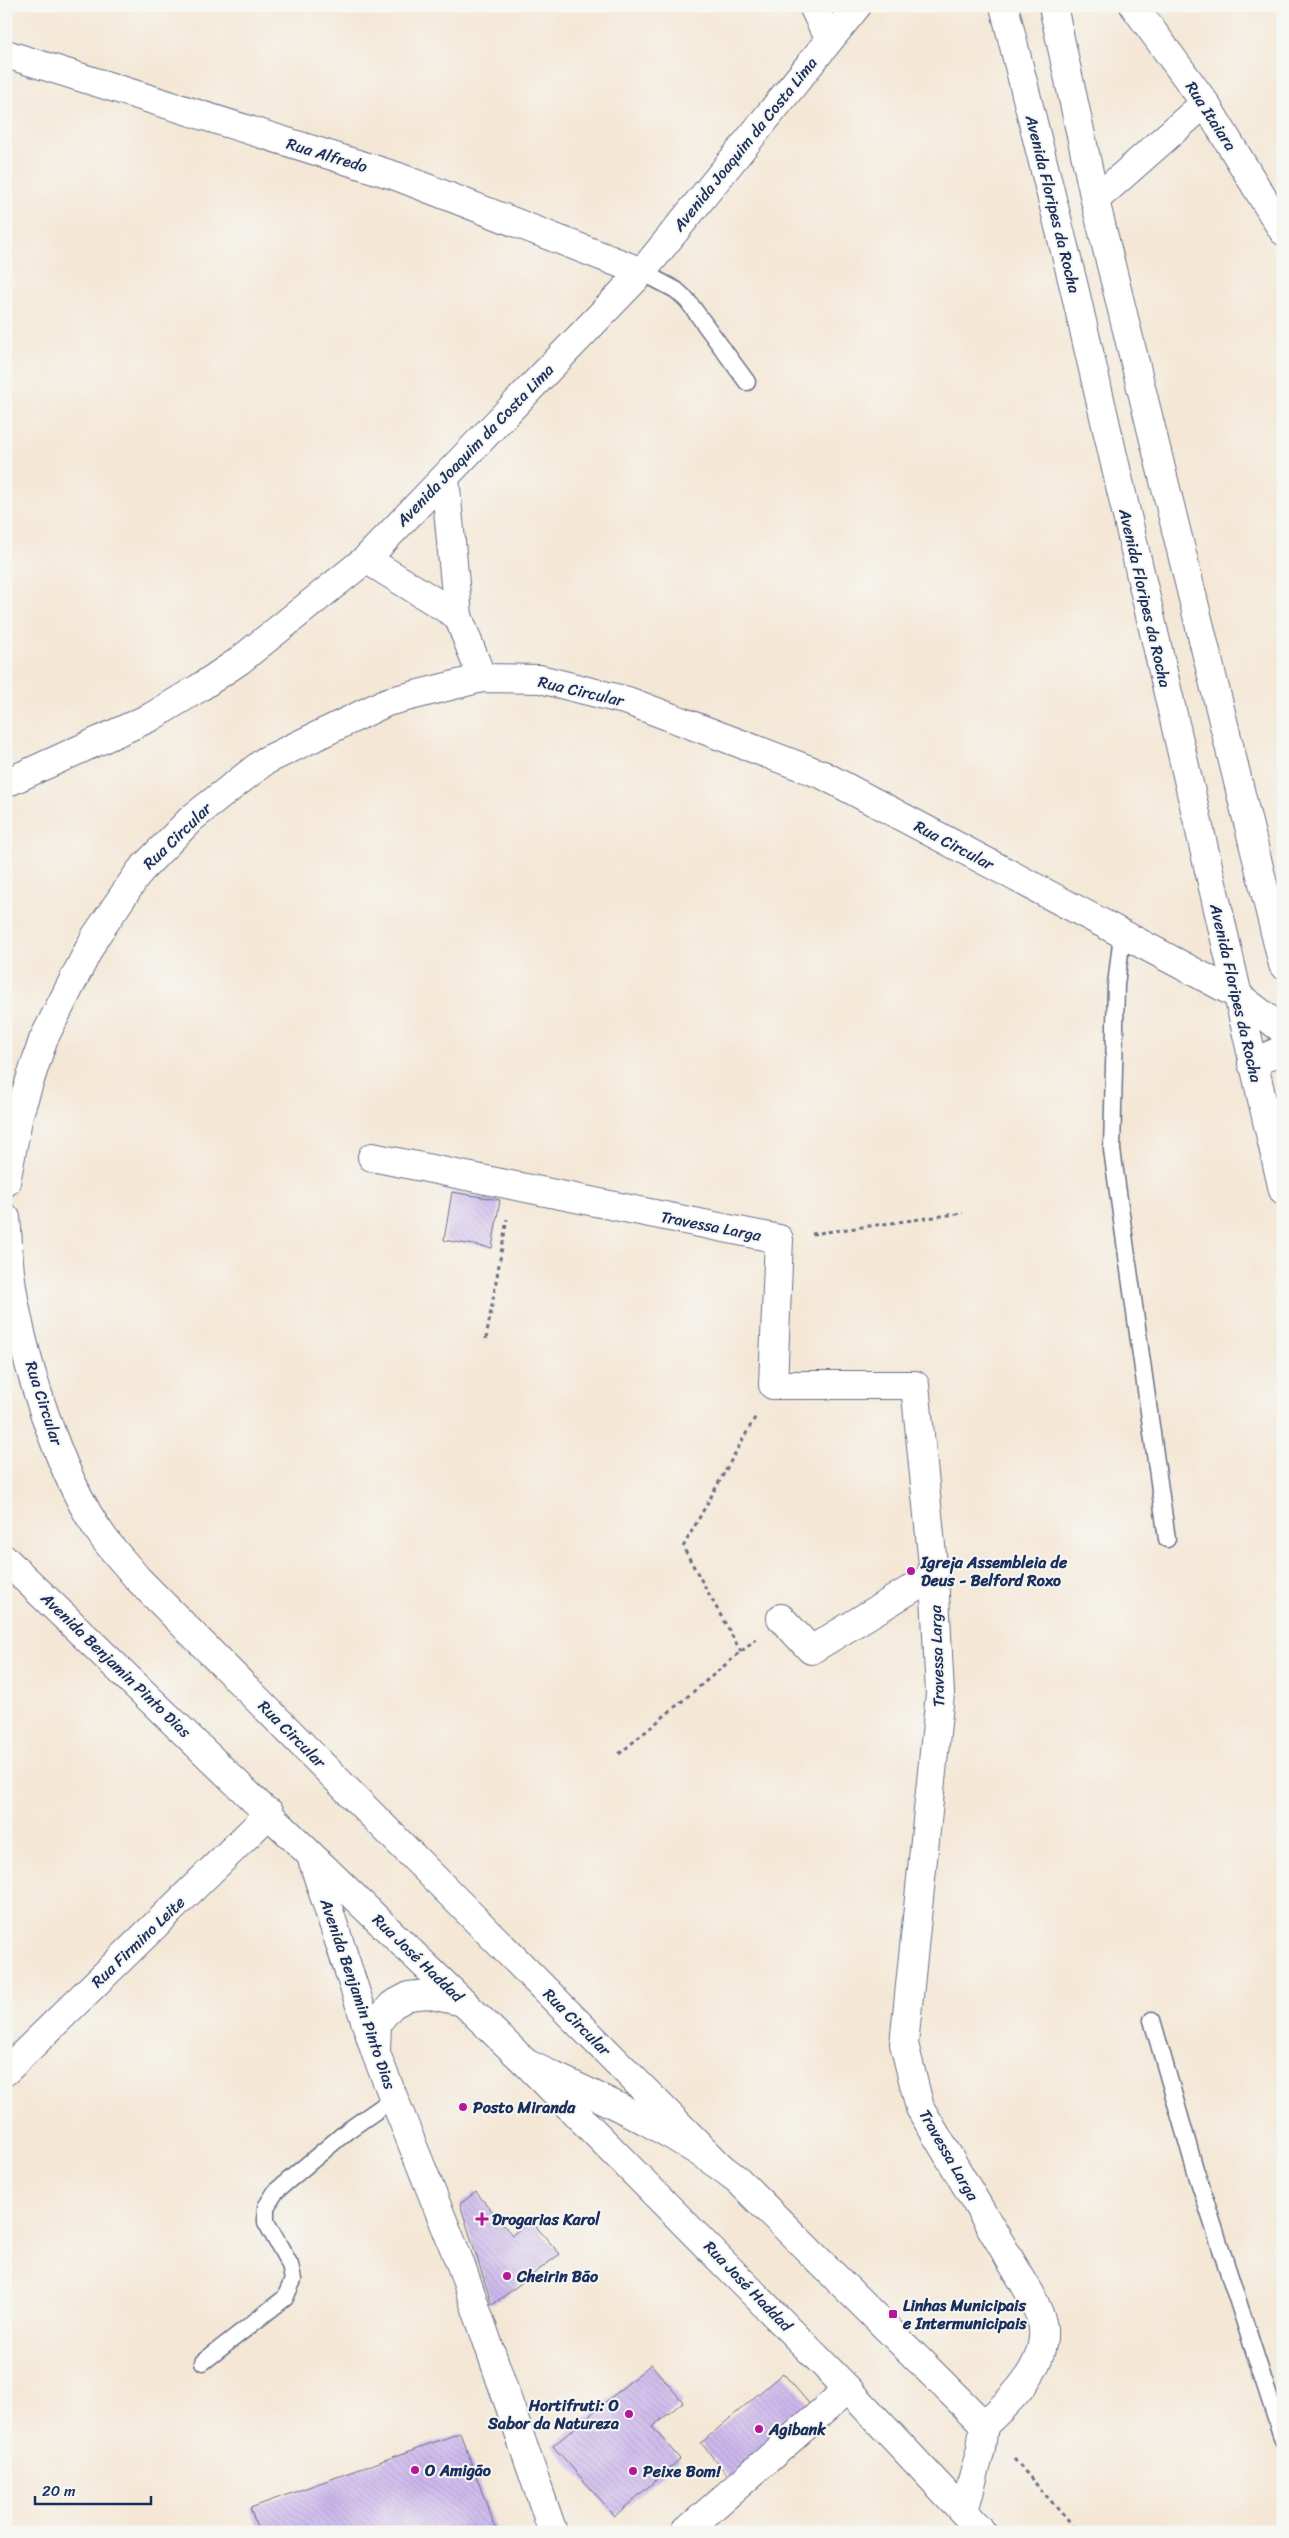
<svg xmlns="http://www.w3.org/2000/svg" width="1289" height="2538" font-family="Sriracha,sans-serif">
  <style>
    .building { fill: url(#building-back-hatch) }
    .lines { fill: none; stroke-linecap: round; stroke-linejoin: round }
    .lane-casing { stroke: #676f88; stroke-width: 19 }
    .street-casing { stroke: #676f88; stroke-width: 30 }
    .secondary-casing { stroke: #676f88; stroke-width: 30 }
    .primary-casing { stroke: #676f88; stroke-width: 30 }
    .path { stroke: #676f88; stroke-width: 3; stroke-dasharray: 4 4; stroke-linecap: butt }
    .lane { stroke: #fff; stroke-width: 16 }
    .street { stroke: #fff; stroke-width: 28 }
    .secondary { stroke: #fff; stroke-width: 28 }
    .primary { stroke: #fff; stroke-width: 28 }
    .poi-dot { fill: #b5179e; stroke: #f6f6f2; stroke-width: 2 }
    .labels { text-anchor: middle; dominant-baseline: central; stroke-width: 4; stroke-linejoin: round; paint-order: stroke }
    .street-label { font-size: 16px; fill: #1b2f5e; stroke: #f6f6f2 }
    .poi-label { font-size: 16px; font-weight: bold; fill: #1b2f5e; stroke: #f6f6f2; text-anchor: start }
  </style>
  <defs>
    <pattern id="building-back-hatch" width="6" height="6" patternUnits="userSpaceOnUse" patternTransform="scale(1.25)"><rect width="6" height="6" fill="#cdb8ec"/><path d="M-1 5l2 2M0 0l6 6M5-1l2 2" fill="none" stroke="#af9ecd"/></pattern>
  </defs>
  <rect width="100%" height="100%" fill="#f6f6f2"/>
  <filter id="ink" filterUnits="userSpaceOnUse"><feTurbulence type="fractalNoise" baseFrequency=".02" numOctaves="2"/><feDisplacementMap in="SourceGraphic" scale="10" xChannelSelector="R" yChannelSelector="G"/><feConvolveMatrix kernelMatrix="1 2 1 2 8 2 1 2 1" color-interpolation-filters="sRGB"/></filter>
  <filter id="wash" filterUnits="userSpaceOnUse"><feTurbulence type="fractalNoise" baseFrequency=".0096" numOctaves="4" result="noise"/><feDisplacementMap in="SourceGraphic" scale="20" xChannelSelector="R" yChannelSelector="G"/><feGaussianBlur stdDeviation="1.12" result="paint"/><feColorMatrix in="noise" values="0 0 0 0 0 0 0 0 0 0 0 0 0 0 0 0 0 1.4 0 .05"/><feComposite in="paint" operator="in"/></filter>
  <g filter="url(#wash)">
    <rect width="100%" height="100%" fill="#f4e7d5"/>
    <g id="blocks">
      <g class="building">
        <path d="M452 1192 500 1200 492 1248 444 1240Z"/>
        <path d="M476 2192 512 2235 531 2221 560 2254 492 2305 460 2204Z"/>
        <path d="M651 2364 683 2402 652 2427 680 2459 615 2516 553 2446Z"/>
        <path d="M783 2373 818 2414 735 2484 701 2443Z"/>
        <path d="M460 2433 497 2532H259L250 2508Z"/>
      </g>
    </g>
  </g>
  <g filter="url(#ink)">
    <use href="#blocks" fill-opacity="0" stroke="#676f88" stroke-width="1"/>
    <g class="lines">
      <g class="lane-casing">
        <g id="lane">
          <path d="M642 272 676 290 687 300 747 382"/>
          <path d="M1122 935 1116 985 1112 1150 1167 1539"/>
          <path d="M1152 2020 1195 2169 1283 2440"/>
          <path d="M203 2362 285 2298 293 2280 290 2265 266 2222V2207L276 2191 347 2131 393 2099"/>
        </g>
      </g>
      <g class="street-casing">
        <g id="street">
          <path d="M1134 6 1205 103 1283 231"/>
          <path d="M6 54 396 176 642 272"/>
          <path d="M445 478 458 616 482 678"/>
          <path d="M366 559 458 616"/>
          <path d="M1252 1064 1283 1049"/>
          <path d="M372 1157 779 1239 773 1385H915L934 1575 940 1694 904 2044 920 2108 1031 2295C1035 2305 1042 2317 1043 2328 1046 2368 1010 2401 984 2425"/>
          <path d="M6 1182 19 1114 43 1040 95 937 140 871 192 818 265 761 387 702 482 678 540 679 628 701 823 775 1236 994 1283 1030"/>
          <path d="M6 1218C8 1236 8 1254 10 1272 19 1347 58 1475 103 1537 113 1551 126 1564 137 1578L721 2167"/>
          <path d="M781 1618 811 1650 934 1575"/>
          <path d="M530 2065C602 2099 675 2130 738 2180L984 2425"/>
          <path d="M6 2071 270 1813"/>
          <path d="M964 2511 981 2449 984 2425"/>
          <path d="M685 2532 848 2389"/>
        </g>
      </g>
      <g class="secondary-casing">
        <g id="secondary">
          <path d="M813 6 822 25 831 37"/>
          <path d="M1004 6 1074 287 1283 1190"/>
          <path d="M1053 6 1095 200 1283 965"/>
          <path d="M1095 200 1205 103"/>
        </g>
      </g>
      <g class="primary-casing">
        <g id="primary">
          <path d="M6 783 151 717 199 688 239 661 366 559 642 272 857 6"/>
          <path d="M6 1560 528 2065 848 2389 982 2532"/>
          <path d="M311 1856 376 2054 462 2268 553 2532"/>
          <path d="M376 2051 377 2023 392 2005 409 1996 427 1994 464 2002"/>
        </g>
      </g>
      <g class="path">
        <path d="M812 1234 963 1213"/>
        <path d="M486 1339 507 1219"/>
        <path d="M741 1652 683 1547 757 1414"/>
        <path d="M619 1754 756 1639"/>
        <path d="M1014 2459 1078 2532"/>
      </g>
      <use href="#lane" class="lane"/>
      <use href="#street" class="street"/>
      <use href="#secondary" class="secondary"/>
      <use href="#primary" class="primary"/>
    </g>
  </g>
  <g class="poi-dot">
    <circle cx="911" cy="1571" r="5"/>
    <circle cx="463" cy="2107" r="5"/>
    <path d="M479.5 2211.5h5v5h5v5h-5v5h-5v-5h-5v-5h5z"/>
    <circle cx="507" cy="2276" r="5"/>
    <rect x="888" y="2309" width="10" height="10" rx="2.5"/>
    <circle cx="629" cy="2414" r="5"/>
    <circle cx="759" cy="2429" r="5"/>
    <circle cx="415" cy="2470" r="5"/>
    <circle cx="633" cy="2471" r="5"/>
  </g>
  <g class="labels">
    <g class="street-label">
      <text transform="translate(1211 116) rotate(57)">Rua Itaiara</text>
      <text transform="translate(745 144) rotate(-51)">Avenida Joaquim da Costa Lima</text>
      <text transform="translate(327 155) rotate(17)">Rua Alfredo</text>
      <text transform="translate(1053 204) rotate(76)">Avenida Floripes da Rocha</text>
      <text transform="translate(475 445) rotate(-46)">Avenida Joaquim da Costa Lima</text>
      <text transform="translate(1145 598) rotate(77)">Avenida Floripes da Rocha</text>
      <text transform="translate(581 691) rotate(13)">Rua Circular</text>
      <text transform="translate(177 836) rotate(-44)">Rua Circular</text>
      <text transform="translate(954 845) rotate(28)">Rua Circular</text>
      <text transform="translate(1236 993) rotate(77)">Avenida Floripes da Rocha</text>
      <text transform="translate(711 1226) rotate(11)">Travessa Larga</text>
      <text transform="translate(44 1403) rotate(72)">Rua Circular</text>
      <text transform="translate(937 1656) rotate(-92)">Travessa Larga</text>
      <text transform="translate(116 1665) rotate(44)">Avenida Benjamin Pinto Dias</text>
      <text transform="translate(292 1734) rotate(45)">Rua Circular</text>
      <text transform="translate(138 1942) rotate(-44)">Rua Firmino Leite</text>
      <text transform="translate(418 1958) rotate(44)">Rua José Haddad</text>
      <text transform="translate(358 1994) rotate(71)">Avenida Benjamin Pinto Dias</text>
      <text transform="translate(577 2022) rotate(45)">Rua Circular</text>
      <text transform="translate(949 2155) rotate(60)">Travessa Larga</text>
      <text transform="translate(748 2286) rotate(46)">Rua José Haddad</text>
    </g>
    <g class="poi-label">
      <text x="921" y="1562">Igreja Assembleia de<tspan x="921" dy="18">Deus - Belford Roxo</tspan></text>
      <text x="473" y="2107">Posto Miranda</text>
      <text x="492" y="2219">Drogarias Karol</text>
      <text x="517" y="2276">Cheirin Bão</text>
      <text x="903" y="2305">Linhas Municipais<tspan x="903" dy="18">e Intermunicipais</tspan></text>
      <text x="619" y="2405" text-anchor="end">Hortifruti: O<tspan x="619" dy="18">Sabor da Natureza</tspan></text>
      <text x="769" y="2429">Agibank</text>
      <text x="425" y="2470">O Amigão</text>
      <text x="643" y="2471">Peixe Bom!</text>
    </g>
  </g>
  <rect width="1289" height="2538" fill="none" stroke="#f6f6f2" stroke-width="25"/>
  <path d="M35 2496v8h116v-8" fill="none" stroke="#1b2f5e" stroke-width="2.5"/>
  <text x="42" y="2496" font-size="15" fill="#1b2f5e" stroke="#f6f6f2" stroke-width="4" paint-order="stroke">20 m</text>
</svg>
